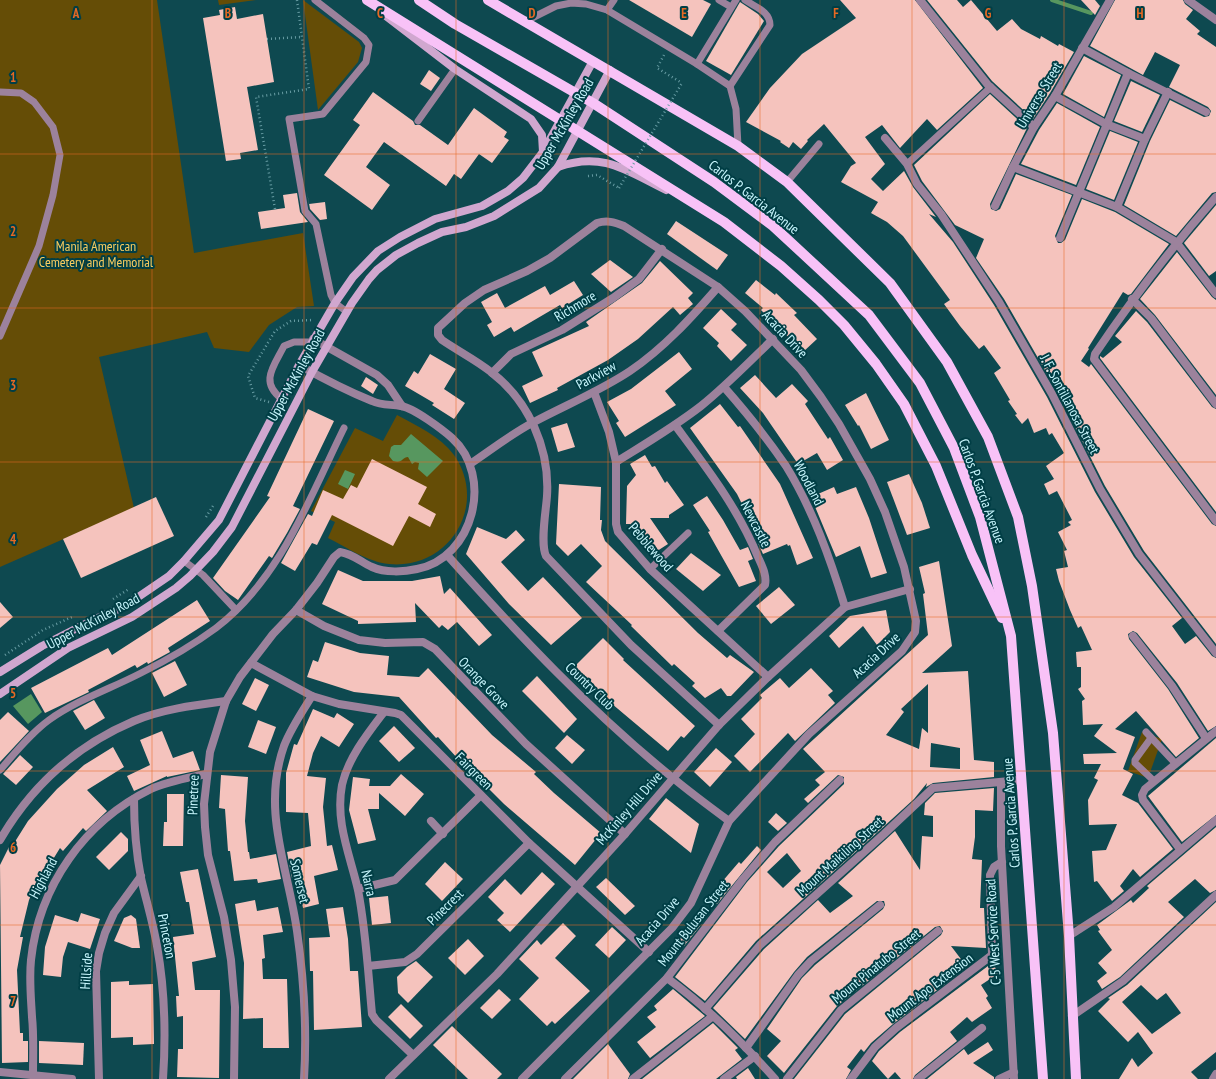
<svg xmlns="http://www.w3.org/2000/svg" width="1216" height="1079" font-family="'PT Sans Narrow',sans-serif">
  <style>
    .green { fill: #654d06 }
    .water { fill: #57975f }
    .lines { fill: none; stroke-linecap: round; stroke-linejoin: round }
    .stream { stroke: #57975f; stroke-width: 4 }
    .building { fill: #f5c3bd; fill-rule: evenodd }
    .path { stroke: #679ca3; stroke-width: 2.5; stroke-dasharray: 1 3; stroke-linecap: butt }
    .service { stroke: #9c829c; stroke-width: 7 }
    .minor { stroke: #9c829c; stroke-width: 8 }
    .tertiary { stroke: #9c829c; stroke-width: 8 }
    .secondary { stroke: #d0a7cf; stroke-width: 8 }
    .primary { stroke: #f8c2f7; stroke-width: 10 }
    .path-bridge { stroke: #679ca3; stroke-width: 2.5; stroke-dasharray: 1 3; stroke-linecap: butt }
    .grid { fill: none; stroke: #e56924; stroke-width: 1; stroke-opacity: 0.55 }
    .labels { text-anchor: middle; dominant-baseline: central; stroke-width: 4; stroke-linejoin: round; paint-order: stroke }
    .street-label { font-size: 14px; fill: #c7f6fd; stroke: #003e45 }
    .park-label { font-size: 14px; fill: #facd5f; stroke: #003e45 }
    .grid-label { font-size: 13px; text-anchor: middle; font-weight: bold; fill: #e56924; stroke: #003e45; stroke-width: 4; stroke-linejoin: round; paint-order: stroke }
  </style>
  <rect width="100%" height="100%" fill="#0e4950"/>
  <g class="green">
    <path d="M0 0H157L194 253 303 233 314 306 297 307 269 325 249 352 214 348 207 332 99 357 134 508 0 567Z"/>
    <path d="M218 0H256L219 5Z"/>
    <path d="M303 0 359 42 362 48 358 62 318 110Z"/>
    <path d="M397 415C417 426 440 436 454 455 489 505 449 570 389 564 368 562 346 547 328 538L335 522 311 511 355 428 383 441Z"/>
    <path d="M1142 732 1162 739 1148 778 1128 771Z"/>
  </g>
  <g class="water">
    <path d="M411 434 443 461 427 477 418 469 419 463 415 462 412 464 408 457C402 457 403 464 393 461L389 456 391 447 394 445H401Z"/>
    <path d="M345 470 355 474 348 489 338 484Z"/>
    <path d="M31 694 42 712 28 724 13 706Z"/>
  </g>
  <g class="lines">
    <path class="stream" d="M1052 0 1091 13"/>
  </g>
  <g class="building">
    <path d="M629 0H703L711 4 692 37Z"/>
    <path d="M840 0H915L983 88 937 130 927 119 900 148 882 125 865 137 885 164 871 179 883 191 904 171 913 187 936 217 929 214 953 242 994 305 1047 397 1095 492 1134 557 1182 618 1172 626 1185 644 1196 636 1212 656 1216 658V726L1208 731 1177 683 1137 633 1133 631 1128 634 1129 639 1168 689 1199 738 1176 757 1136 711 1115 729 1135 737 1123 769 1133 774 1122 795 1138 803 1173 849 1140 877 1133 869 1120 886 1124 891 1112 901 1097 881 1094 882 1092 851 1106 850 1117 824 1089 825 1088 800 1098 780 1094 778 1101 764H1084L1083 754 1117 753 1094 736 1103 724 1083 725 1082 701 1085 699 1078 689 1081 687V667H1077L1076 652 1092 650 1081 626 1078 628 1070 610 1059 581 1056 569 1068 567 1064 551 1067 550 1058 532 1071 525 1068 522 1072 520 1057 491 1049 495 1044 484 1054 479 1046 466 1064 453 1052 433 1049 435 1046 428 1034 433 1028 418 1022 424 1015 415 1017 414 1008 401 1010 400 994 373 1001 368 984 345 979 349 960 326 944 304 950 300 903 236 887 222 871 213 878 202 841 182 851 166 856 163 824 124 807 140 808 141 801 149 793 142 789 148 780 142 781 141 746 122 770 88 802 54 856 18Z"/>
    <path d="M927 0H957L963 7 971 0 997 31 1012 19 1021 29 1040 39 1041 36 1058 46 1059 44 1074 52 1050 93 1033 119 992 81Z"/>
    <path d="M1081 0H1095L1100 6 1095 15Z"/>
    <path d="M1115 0H1183L1185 4 1193 10 1186 19 1200 31 1197 34 1216 47V192L1212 193 1176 236 1124 205 1150 141 1170 100 1204 117 1209 116 1211 111 1208 107 1169 87 1180 65 1155 52 1143 75 1090 46Z"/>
    <path d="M740 2 758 14 764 21 731 75 706 61Z"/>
    <path d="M235 7 237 19 263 14 274 82 247 87 258 150 240 153 241 159 226 161 203 18 220 15 219 10Z"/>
    <path d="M1084 56 1121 75 1104 117 1063 94Z"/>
    <path d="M429 70 440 78 431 91 420 84Z"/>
    <path d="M1131 81 1160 95 1142 132 1114 121Z"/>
    <path d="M373 92 413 121 415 125H420L448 145 474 108 507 132 504 137 509 140 492 163 479 154 461 179 454 174 446 186 384 142 366 167 390 185 372 210 324 175 360 125 353 120Z"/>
    <path d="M990 94 1027 128 990 204 991 209 996 211 1000 209 1016 174 1072 195 1055 236 1058 243H1061L1065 240 1082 199 1115 212 1169 244 1131 294 1128 295 1123 292 1088 348 1089 349 1081 361 1089 367 1091 364 1212 524 1216 526V644L1144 551 1105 486 1057 391 1004 299 976 258 984 239 955 225 922 181 914 165Z"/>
    <path d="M1057 103 1100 127 1076 185 1021 164 1039 130Z"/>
    <path d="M1110 131 1138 142 1114 200 1086 189Z"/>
    <path d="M307 192 309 204 325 202 327 219 320 220 310 209Z"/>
    <path d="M297 193 300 212 308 222 261 229 258 212 285 208 283 195Z"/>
    <path d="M1216 205V271L1209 276 1184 243Z"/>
    <path d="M676 221 728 255 717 270 667 234Z"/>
    <path d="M1177 252 1212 297 1216 300V395L1155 315 1140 299Z"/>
    <path d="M610 260 633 277 611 292 591 274Z"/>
    <path d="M660 261 693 293 688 298 693 304 680 315 673 307 638 339 608 360 557 388 558 390 530 403 522 386 543 376 532 352 589 326 586 322 642 283Z"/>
    <path d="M756 280 775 295 776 293 797 313 794 315 817 339 803 352 761 310 763 308 745 293Z"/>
    <path d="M574 281 583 295 562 308 560 305 514 332 511 327 494 337 487 325 492 322 481 302 497 293 505 308 545 286 550 295Z"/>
    <path d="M721 309 737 324 731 330 747 345 731 361 717 346 719 343 703 328Z"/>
    <path d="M1136 311 1147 322 1212 407 1216 409V512L1100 358V356L1103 358 1122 342 1115 336Z"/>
    <path d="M679 352 692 369 665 391 676 405 625 437 616 423 619 421 607 402 631 389Z"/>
    <path d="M430 354 456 369 444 389 465 403 454 419 432 405 434 403 405 386 414 371 418 374Z"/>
    <path d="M755 375 776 398 792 384 808 401 805 404 828 439 830 437 843 460 827 470 817 453 798 464 763 413 740 388Z"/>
    <path d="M366 377 378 385 373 394 361 386Z"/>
    <path d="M866 393 889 440 871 449 859 425 858 426 845 405Z"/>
    <path d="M720 404 738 427 740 426 780 484 813 558 797 565 790 545 788 546 787 544 763 554 758 543 761 542 737 494 690 428Z"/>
    <path d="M308 409 334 421 293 506 300 509 287 533 272 558 269 556 238 600 225 591 213 578 270 497 267 496Z"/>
    <path d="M567 423 575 447 558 452 551 428Z"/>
    <path d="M645 455 652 467 655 466 665 483 667 481 684 505 669 515V518H650L668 544 651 555 630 524H626L627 486 636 475 630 464Z"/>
    <path d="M372 459 427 487 418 504 436 514 430 527 409 516 393 546 332 515 317 545 312 543 295 571 281 563 308 514 312 516 323 490 343 499 351 485 357 488Z"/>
    <path d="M909 474 922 503 930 528 907 535 887 482Z"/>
    <path d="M559 484 601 487 600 520H602L601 530 605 541 698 633 727 658 730 655 754 672 731 696H727L721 688 705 698 692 686 695 683 674 664 672 666 631 626 632 625 586 582 602 566 581 544 568 556 556 544Z"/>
    <path d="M834 487 837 494 856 487 869 518 887 573 871 578 860 546 836 557 811 497Z"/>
    <path d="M707 496 723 520 740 550 748 547 753 559 748 561 756 581 739 587 708 532 710 531 693 505Z"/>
    <path d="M156 497 174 536 81 578 63 539Z"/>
    <path d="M477 527 506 539 516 530 525 540 501 562 528 591 543 577 582 618 551 645 509 604 466 554Z"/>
    <path d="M691 553 721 575 703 591 676 569Z"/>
    <path d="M939 561 952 646 922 673 968 671 974 760 994 762V777L933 783 926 787 927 783 914 799 880 830 756 941 705 1001 675 977 747 882 779 846 844 784V777L838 775 808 803 804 799 820 785 815 780 825 772 803 749 928 635 923 594 925 593 919 567ZM928 684V733L922 728 919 749 886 735 904 712 901 709ZM931 743 960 748V769L930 767ZM787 853 801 871 783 888 767 872Z"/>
    <path d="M338 570 363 581H412L440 576 444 594 450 588 492 635 479 646 457 622 448 630 442 625 439 628 415 603 416 622 358 624V621L322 604Z"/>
    <path d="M779 587 795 605 771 624 756 606Z"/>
    <path d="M197 600 210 621 168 648 170 652 148 664 147 662 137 668 135 665 88 690 89 692 45 713 31 688 108 648 112 655Z"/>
    <path d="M0 602 13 617 0 628Z"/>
    <path d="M886 610 890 632 877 645 863 626 839 648 829 636 850 616Z"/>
    <path d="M603 638 624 659 623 660 695 726 684 738 681 736 668 751 599 693 574 667Z"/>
    <path d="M325 642 360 653 389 656 387 675 419 677 428 668 492 735 536 772 534 774 554 793 601 833 575 865 504 804 488 788 489 786 459 760 438 737 436 738 399 697 354 692 307 677 313 660 318 662Z"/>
    <path d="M175 661 187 685 164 697 152 673Z"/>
    <path d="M811 668 833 691 828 695 835 703 795 741 788 733 750 772 734 756 755 734 741 719 762 698 760 695 780 678 789 688Z"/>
    <path d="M537 676 577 719 564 733 522 691Z"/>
    <path d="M255 678 269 685 256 711 242 704Z"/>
    <path d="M94 700 105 718 85 730 73 711Z"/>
    <path d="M313 709 334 718 337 713 354 724 339 747 321 736 313 753 307 776 326 778 323 807 327 846 332 845 338 870 314 876 319 904 303 908 298 880 296 877 292 878 287 852 311 846 308 813 286 812V773L294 744 297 745Z"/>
    <path d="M8 712 29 731 0 762V720Z"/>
    <path d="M258 720 276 727 266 754 248 747Z"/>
    <path d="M394 726 415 748 399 762 379 741Z"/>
    <path d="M162 731 173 758 193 751 200 770 167 777V776L134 791 127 776 150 765 140 740Z"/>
    <path d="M567 735 585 750 572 764 555 748Z"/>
    <path d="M1216 738V815L1182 842 1148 796Z"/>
    <path d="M113 747 124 767 87 790 107 811 86 831 83 828 63 851 60 848 44 874 41 872 29 900 20 937H23L17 970 20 1033H23V1041H28V1062L2 1063 0 865 9 847 11 848 28 821 57 789 84 765Z"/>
    <path d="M716 748 732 762 710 787 694 772Z"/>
    <path d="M20 755 33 767 16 785 3 774Z"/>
    <path d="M401 774 424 794 405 816 379 793V809H368L376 840 358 844 349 810 353 777 370 779 369 786H390Z"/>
    <path d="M221 775 248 777 245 821 248 852H249L250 859 276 854 281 879 258 883 257 879 234 881 230 851H228L225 809 219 808Z"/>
    <path d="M994 788 993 811 975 810V837L972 859 982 860 980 908H984L986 948 951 946 967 967 893 1024 871 1043 864 1052 861 1049 847 1067 851 1070 846 1079H794L845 1014 941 935 943 931 940 926 935 927 837 1006 784 1073 767 1056 781 1041 767 1029 802 978 815 965 883 909 885 905 884 901H877L807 957 794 972 745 1039 713 1008 764 949 818 900 830 913 853 896 838 883 895 831 920 870 922 836 933 837V816L924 815 925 803 935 793Z"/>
    <path d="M167 794H184L183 846H163L164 822H167Z"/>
    <path d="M666 798 699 824 691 853 649 819Z"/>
    <path d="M776 813 787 823 778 831 768 822Z"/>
    <path d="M1216 827V890L1210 893 1195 879 1168 902 1184 917 1120 977 1102 989 1097 981 1107 973 1098 963 1112 950 1098 931 1100 930 1097 925 1131 900 1133 903 1149 888 1147 886Z"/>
    <path d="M121 832 128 839V851L109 870 96 857Z"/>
    <path d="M757 846 761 850 717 904 709 897 739 862 741 864Z"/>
    <path d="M445 862 463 879 442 901 425 884Z"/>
    <path d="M198 869 216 957 192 962 195 990H220L219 1078 177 1077 178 1049H183V1016L177 1017 176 996H179L173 937 194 934 189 902H186L180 872Z"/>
    <path d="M542 872 555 884 510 932 497 920 504 913 488 897 505 879 521 895Z"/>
    <path d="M606 878 635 906 625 915 596 887Z"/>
    <path d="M388 896 391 923 372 925 369 898Z"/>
    <path d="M255 900 257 911 278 907 283 932 263 935 265 958 262 959 263 979H287L289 1048H263V1018L243 1019 244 963 235 904Z"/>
    <path d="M1216 902V1052L1191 1072 1198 1079H1119L1132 1058 1138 1067 1153 1053 1138 1032 1128 1042 1098 1011 1110 999 1108 998 1127 985ZM1141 985 1157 1000 1166 993 1181 1013 1152 1034 1122 1002Z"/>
    <path d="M343 907 348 939 350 971H358L362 1027 314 1030 313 971H310L309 938 330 937 326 909Z"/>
    <path d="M81 913 100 919 90 949 68 942 63 957 61 977 43 975 45 947 55 915 78 922Z"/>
    <path d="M131 915 136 919 140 948H132L114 941 124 918Z"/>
    <path d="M692 921 700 926 684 946 678 941Z"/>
    <path d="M563 923 576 936 555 958 590 991 555 1024 552 1021 547 1026 519 999 539 978 519 959 537 940 541 945Z"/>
    <path d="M612 927 626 940 609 958 595 945Z"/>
    <path d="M468 939 484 956 465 975 448 958Z"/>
    <path d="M416 961 433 977 408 1003 398 993 397 977 407 967Z"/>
    <path d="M992 963 999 973 981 985 988 996 986 998 992 1008 972 1022 967 1017 950 1032 957 1041 915 1075 913 1079H901L895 1072 888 1079 872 1061 879 1051 900 1032Z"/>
    <path d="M129 981V985L153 984 154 1044 133 1045V1037L111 1038V982Z"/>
    <path d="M499 989 511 1000 492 1019 480 1008Z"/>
    <path d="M673 989 705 1016 650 1058 637 1042 656 1027 647 1017 657 1010 654 1006Z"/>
    <path d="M401 1004 423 1026 410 1039 388 1017Z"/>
    <path d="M713 1023 738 1048 735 1050 742 1059 716 1079H642Z"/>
    <path d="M452 1026 502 1074 497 1079H468L433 1045Z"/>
    <path d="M39 1041 84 1043 83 1065 39 1063Z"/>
    <path d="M988 1042 993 1050 973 1063 994 1077V1079H927L964 1049 968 1055Z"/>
    <path d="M608 1044 630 1074 628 1079H573Z"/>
    <path d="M748 1068 755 1079H737L736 1077Z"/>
  </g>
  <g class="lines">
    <g class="path">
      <path d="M267 39 302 37"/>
      <path d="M664 55 657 68 682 83"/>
      <path d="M588 176 597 175 619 188"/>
      <path d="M275 209 256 97 309 89 297 0"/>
      <path d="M269 402 255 398 248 376 275 331 291 321 313 320"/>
      <path d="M206 517 213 506"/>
      <path d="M113 599 129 589"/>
      <path d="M5 655 43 630 72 617"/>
    </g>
    <g class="service">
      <path d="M315 0 364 38 369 45 366 62 323 114 289 119 305 211 316 224 331 295 335 303 347 312"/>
      <path d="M719 0 731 7"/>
      <path d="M607 10 614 0"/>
      <path d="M524 22 556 6 571 3 586 4 607 10 697 64 730 86 736 109 738 146"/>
      <path d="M697 64 736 0"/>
      <path d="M730 86 770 25C770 11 755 7 745 0"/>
      <path d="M0 92 21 93 34 102 53 127 60 155 53 195 39 246 0 336"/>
      <path d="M418 121 455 69"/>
      <path d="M907 164 991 87"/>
      <path d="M787 182 819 144"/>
      <path d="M282 399C259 382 274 366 284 346L294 342H311"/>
      <path d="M184 561 203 575 236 610"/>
      <path d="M650 569 688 533"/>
      <path d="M1146 732 1175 763"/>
      <path d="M1151 738 1135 760V763L1154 781"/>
      <path d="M0 770C15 753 31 733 49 720 77 700 110 689 141 673 167 660 193 645 216 628 281 578 309 499 344 428"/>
    </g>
    <g class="minor">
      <path d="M920 0 988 85 1034 127"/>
      <path d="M1188 0 1216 20"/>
      <path d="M1082 48 1128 73 1206 112"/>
      <path d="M1055 96 1106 124 1145 139"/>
      <path d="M885 138 907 164 917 184 941 214 999 302 1052 394 1100 489 1139 554 1216 653"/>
      <path d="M1013 167 1117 207 1176 242 1216 294"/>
      <path d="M1216 197C1172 247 1132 299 1095 354L1094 359 1216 521"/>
      <path d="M995 206 1013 167 1034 127 1055 96 1110 0"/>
      <path d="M1117 207 1145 139 1168 92"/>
      <path d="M1060 238 1128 73"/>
      <path d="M1132 299 1151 318 1216 404"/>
      <path d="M313 339 377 375 388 385 402 406"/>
      <path d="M492 373 511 354 562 330 613 298 639 279 662 249"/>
      <path d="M724 387C746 412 767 438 786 466 813 510 830 558 845 607"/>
      <path d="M594 392 609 432 616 462V524L618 532 650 569 768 677"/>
      <path d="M675 425C706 467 738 508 758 557 762 566 767 575 765 585L718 631"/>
      <path d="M616 462C645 444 674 427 701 406 727 385 749 362 773 339"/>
      <path d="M470 464C491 450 511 434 534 422 566 405 600 391 630 371 664 348 691 318 718 287"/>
      <path d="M447 555C517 633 591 712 673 778 691 793 710 807 729 821"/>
      <path d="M296 610 324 626 359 640 385 643 423 642 435 649 526 744 625 834"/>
      <path d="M1133 636 1172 686 1206 738"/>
      <path d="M251 663 312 696 339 704 395 713 401 715 529 843 649 952"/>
      <path d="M384 712C368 733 348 758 342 785 335 822 350 855 358 890 366 931 368 972 372 1014L376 1020 413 1055"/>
      <path d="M1001 783V846L1014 1079"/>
      <path d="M134 799C134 825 136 852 141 878 146 900 153 923 157 946 165 990 166 1034 163 1079"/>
      <path d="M431 821 443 834"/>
      <path d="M0 840C32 785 75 746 134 721 163 709 196 705 226 701"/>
      <path d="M1180 849 1143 800 1142 795 1145 789 1216 731"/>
      <path d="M358 889 395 880 480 796"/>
      <path d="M1069 936 1114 907 1216 820"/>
      <path d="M368 966 405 962 417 954 529 843"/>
      <path d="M667 978C707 1007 742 1042 775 1079"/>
      <path d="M705 1009 760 945 884 834 933 788 1022 780"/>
      <path d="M1072 1016 1123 981 1216 895"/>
      <path d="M746 1048 798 975 811 961 880 905"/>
      <path d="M0 1072 72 1079"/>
      <path d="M33 1075C33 1056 34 1036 32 1017 31 998 29 979 31 960 39 886 84 822 151 789 168 781 188 778 206 774"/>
      <path d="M99 1079 96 971 99 953 105 933 114 913 141 876"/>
      <path d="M234 1079 235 1007 231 960 224 917 208 855 205 827 204 804 210 752 226 701 240 677 273 634 296 610 317 583 334 557 340 552C353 554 361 562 372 567 385 573 404 572 417 569 474 558 494 476 452 438 443 430 414 408 401 406 391 404 382 406 372 401 347 391 322 378 299 365"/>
      <path d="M304 1079C307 1030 304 980 297 931 288 867 261 811 284 746 291 728 302 712 312 696"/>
      <path d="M389 1079 497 974 625 834 719 725 768 677 845 607 910 589"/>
      <path d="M522 1079 672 928 691 903 729 821 809 734 902 651 915 632 916 621 904 567 885 512 870 479 839 424 821 397 801 370 745 311 718 287 624 226C614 222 607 220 597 223L550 258 527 271 484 290 465 303 438 328V335L442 340C458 351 476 360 491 372 529 401 550 449 547 496 546 511 540 543 546 556L631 645 719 725"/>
      <path d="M565 1079 667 978 743 879 775 842 840 780"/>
      <path d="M633 1079 713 1016"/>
      <path d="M724 1079 755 1056"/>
      <path d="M787 1079 841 1010 938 931"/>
      <path d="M851 1079 875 1047 896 1028 992 955 990 875 994 867 1002 862"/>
      <path d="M918 1079 982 1028"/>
      <path d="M999 1079 1014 1072"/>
    </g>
    <path class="tertiary" d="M1213 1079 1216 1074"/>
    <g class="secondary">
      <path d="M386 16 455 69 531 119 542 135 543 152"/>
      <path d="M558 167C603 151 627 171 666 190"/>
      <path d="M0 672 42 646 89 622 125 606 169 576 184 561 219 520 299 365 335 303 353 277 378 251 400 237 435 219 482 206 508 191 523 178 543 152 593 61"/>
      <path d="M0 694 68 648 132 617 176 588 190 576 213 552 232 527 312 372 352 303 369 279 377 270 396 255 418 243 442 232 466 227 494 216 539 188 558 167 610 70"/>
    </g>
    <g class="primary">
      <path d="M367 0 724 222 781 266 819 300 844 325 876 364 904 404 936 466 972 555 1002 618"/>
      <path d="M419 0 455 24 593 103 714 182 773 226 869 315 920 383 954 448 980 517 1011 636 1043 1079"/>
      <path d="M488 0 738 146 787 182 890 283 947 362 988 437 1018 517 1032 586 1053 733 1069 936 1076 1079"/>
    </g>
    <path class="path-bridge" d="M619 188 682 83"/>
  </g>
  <path class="grid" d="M152 0V1079M304 0V1079M456 0V1079M608 0V1079M760 0V1079M912 0V1079M1064 0V1079M0 154H1216M0 308H1216M0 462H1216M0 617H1216M0 771H1216M0 925H1216"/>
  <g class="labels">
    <g class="street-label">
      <text transform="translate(1039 95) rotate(-59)">Universe Street</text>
      <text transform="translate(564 124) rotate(-60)">Upper McKinley Road</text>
      <text transform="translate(754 197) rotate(38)">Carlos P. Garcia Avenue</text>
      <text transform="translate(575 306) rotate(-31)">Richmore</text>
      <text transform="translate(785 334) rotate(47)">Acacia Drive</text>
      <text transform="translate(296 375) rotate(-61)">Upper McKinley Road</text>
      <text transform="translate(596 375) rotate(-29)">Parkview</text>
      <text transform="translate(1070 404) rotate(62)">J. F. Sontillanosa Street</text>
      <text transform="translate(809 483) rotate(62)">Woodland</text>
      <text transform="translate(982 491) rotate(70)">Carlos P. Garcia Avenue</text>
      <text transform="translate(756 524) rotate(63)">Newcastle</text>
      <text transform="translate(651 547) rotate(49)">Pebblewood</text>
      <text transform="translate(93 621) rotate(-28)">Upper McKinley Road</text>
      <text transform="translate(876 655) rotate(-43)">Acacia Drive</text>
      <text transform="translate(484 683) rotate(46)">Orange Grove</text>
      <text transform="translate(590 686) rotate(44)">Country Club</text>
      <text transform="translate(474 771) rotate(45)">Fairgreen</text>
      <text transform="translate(193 795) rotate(-88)">Pinetree</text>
      <text transform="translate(629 808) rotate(-49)">McKinley Hill Drive</text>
      <text transform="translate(1011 813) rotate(-94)">Carlos P. Garcia Avenue</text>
      <text transform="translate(840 856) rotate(-42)">Mount Maikiling Street</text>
      <text transform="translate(43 878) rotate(-62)">Highland</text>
      <text transform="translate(300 881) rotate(77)">Somerset</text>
      <text transform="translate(369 883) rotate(77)">Narra</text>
      <text transform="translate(445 907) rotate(-45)">Pinecrest</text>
      <text transform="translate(657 921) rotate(-49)">Acacia Drive</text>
      <text transform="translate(693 923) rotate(-52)">Mount Bulusan Street</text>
      <text transform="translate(993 932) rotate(-93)">C-5 West Service Road</text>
      <text transform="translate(167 936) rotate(79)">Princeton</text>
      <text transform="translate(876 966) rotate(-39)">Mount Pinatubo Street</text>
      <text transform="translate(86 971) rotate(-86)">Hillside</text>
      <text transform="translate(930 987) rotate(-37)">Mount Apo Extension</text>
    </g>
    <g class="park-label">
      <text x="96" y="246">Manila American<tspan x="96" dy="16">Cemetery and Memorial</tspan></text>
    </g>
  </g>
  <g class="grid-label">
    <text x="76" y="18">A</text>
    <text x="228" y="18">B</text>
    <text x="380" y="18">C</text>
    <text x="532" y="18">D</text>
    <text x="684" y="18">E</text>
    <text x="836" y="18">F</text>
    <text x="988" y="18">G</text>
    <text x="1140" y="18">H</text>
    <text x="13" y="82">1</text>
    <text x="13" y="236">2</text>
    <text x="13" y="390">3</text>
    <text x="13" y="544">4</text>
    <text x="13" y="698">5</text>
    <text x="13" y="852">6</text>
    <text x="13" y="1006">7</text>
  </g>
</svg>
